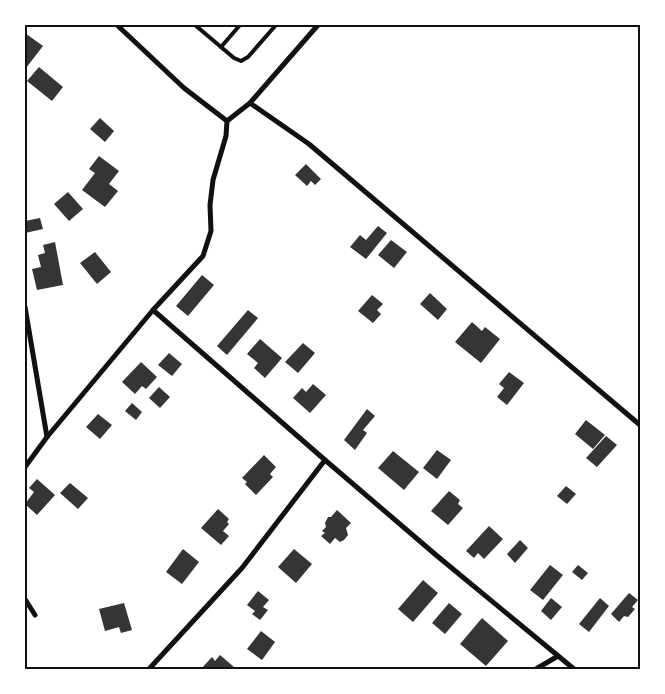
<svg xmlns="http://www.w3.org/2000/svg" width="665" height="694" font-family="Roboto,sans-serif">
  <style>
    .building { fill: #353535 }
    .lines { fill: none; stroke-linecap: round; stroke-linejoin: round }
    .service { stroke: #111; stroke-width: 4 }
    .minor { stroke: #111; stroke-width: 5 }
    .neatline { fill: none; stroke: #111; stroke-width: 2 }
  </style>
  <rect width="100%" height="100%" fill="#fff"/>
  <g class="building">
    <path d="M25 33 43 46 26 68 25 67Z"/>
    <path d="M39 67 63 87 52 101 27 81Z"/>
    <path d="M100 118 114 131 105 142 90 129Z"/>
    <path d="M99 156 119 171 109 184 118 191 105 207 82 190 95 173 89 169Z"/>
    <path d="M306 164 321 179 315 185 311 181 307 186 295 175Z"/>
    <path d="M68 192 83 209 69 221 54 204Z"/>
    <path d="M40 218 43 229 25 233V221Z"/>
    <path d="M378 226 387 233 366 259 350 247 360 235 366 240Z"/>
    <path d="M391 240 407 252 394 268 378 255Z"/>
    <path d="M55 242 63 285 37 290 32 269 41 267 38 255 45 253 43 245Z"/>
    <path d="M95 252 111 272 97 284 80 263Z"/>
    <path d="M202 275 214 285 188 316 176 306Z"/>
    <path d="M430 293 447 309 438 320 420 304Z"/>
    <path d="M372 295 383 304 377 310 381 314 373 323 358 311Z"/>
    <path d="M248 310 258 318 227 355 217 346Z"/>
    <path d="M472 322 482 331 485 327 500 339 481 363 455 342Z"/>
    <path d="M260 339 282 358 265 378 254 368 258 363 247 354Z"/>
    <path d="M303 343 315 353 298 373 285 362Z"/>
    <path d="M169 353 182 364 172 376 158 365Z"/>
    <path d="M141 362 157 377 146 389 142 386 135 394 122 382Z"/>
    <path d="M509 372 524 383 507 405 497 397 504 388 499 384Z"/>
    <path d="M313 384 326 395 310 413 293 398 302 388 306 392Z"/>
    <path d="M159 387 170 397 160 408 149 398Z"/>
    <path d="M132 403 142 412 136 420 125 411Z"/>
    <path d="M367 409 375 416 363 430 367 433 355 450 344 440Z"/>
    <path d="M98 414 112 425 100 439 86 427Z"/>
    <path d="M586 420 605 435 593 449 575 434Z"/>
    <path d="M606 436 617 445 597 467 586 458Z"/>
    <path d="M437 450 451 460 437 479 423 468Z"/>
    <path d="M393 451 419 472 404 490 378 468Z"/>
    <path d="M264 455 276 467 270 474 273 477 256 495 245 484 247 482 242 478Z"/>
    <path d="M37 479 55 495 37 515 25 504 34 492 29 488Z"/>
    <path d="M70 483 88 498 78 509 60 493Z"/>
    <path d="M566 486 576 494 567 504 557 496Z"/>
    <path d="M449 491 460 500 458 504 463 508 448 525 431 511Z"/>
    <path d="M218 509 229 519 227 522 229 524 223 531 229 536 221 545 201 528Z"/>
    <path d="M337 510 351 523 346 528 348 535 344 540 340 542 335 538 330 544 321 536 325 533 322 531 326 527 325 523 328 517H331Z"/>
    <path d="M489 526 503 539 484 559 478 553 474 558 466 551Z"/>
    <path d="M520 540 528 548 515 563 507 554Z"/>
    <path d="M183 549 199 562 182 584 166 572Z"/>
    <path d="M294 549 312 564 296 583 278 567Z"/>
    <path d="M550 565 563 575 543 600 530 590Z"/>
    <path d="M578 565 588 573 582 580 572 572Z"/>
    <path d="M423 580 438 593 413 622 398 609Z"/>
    <path d="M258 591 269 600 263 607 268 610 260 620 252 614 255 611 247 605Z"/>
    <path d="M629 593 638 600 632 607 635 609 628 617 624 616 619 622 611 614Z"/>
    <path d="M551 598 562 607 551 620 541 611Z"/>
    <path d="M600 598 609 606 589 632 579 624Z"/>
    <path d="M124 603 132 630 121 633 119 627 105 631 99 609Z"/>
    <path d="M449 603 462 614 445 634 432 623Z"/>
    <path d="M482 618 508 641 486 666 460 644Z"/>
    <path d="M261 631 275 642 262 660 247 649Z"/>
    <path d="M220 655 234 667 232 669H201L212 657 215 661Z"/>
  </g>
  <g class="lines">
    <g class="service">
      <path d="M195 25 234 58 241 61 248 57 276 25"/>
      <path d="M221 47 240 25"/>
    </g>
    <g class="minor">
      <path d="M117 25 184 88 227 121 226 136 213 180 210 205 211 231 203 256 153 310 325 460 242 568 149 669"/>
      <path d="M250 103 309 144 640 425"/>
      <path d="M227 121 250 103 318 25"/>
      <path d="M25 307 47 437"/>
      <path d="M325 460 436 555 574 669"/>
      <path d="M25 467 47 437 153 310"/>
      <path d="M25 599 35 615"/>
      <path d="M536 669 558 656"/>
    </g>
  </g>
  <rect width="665" height="694" fill="none" stroke="#ffffff" stroke-width="52"/>
  <rect x="26" y="26" width="613" height="642" class="neatline"/>
</svg>
